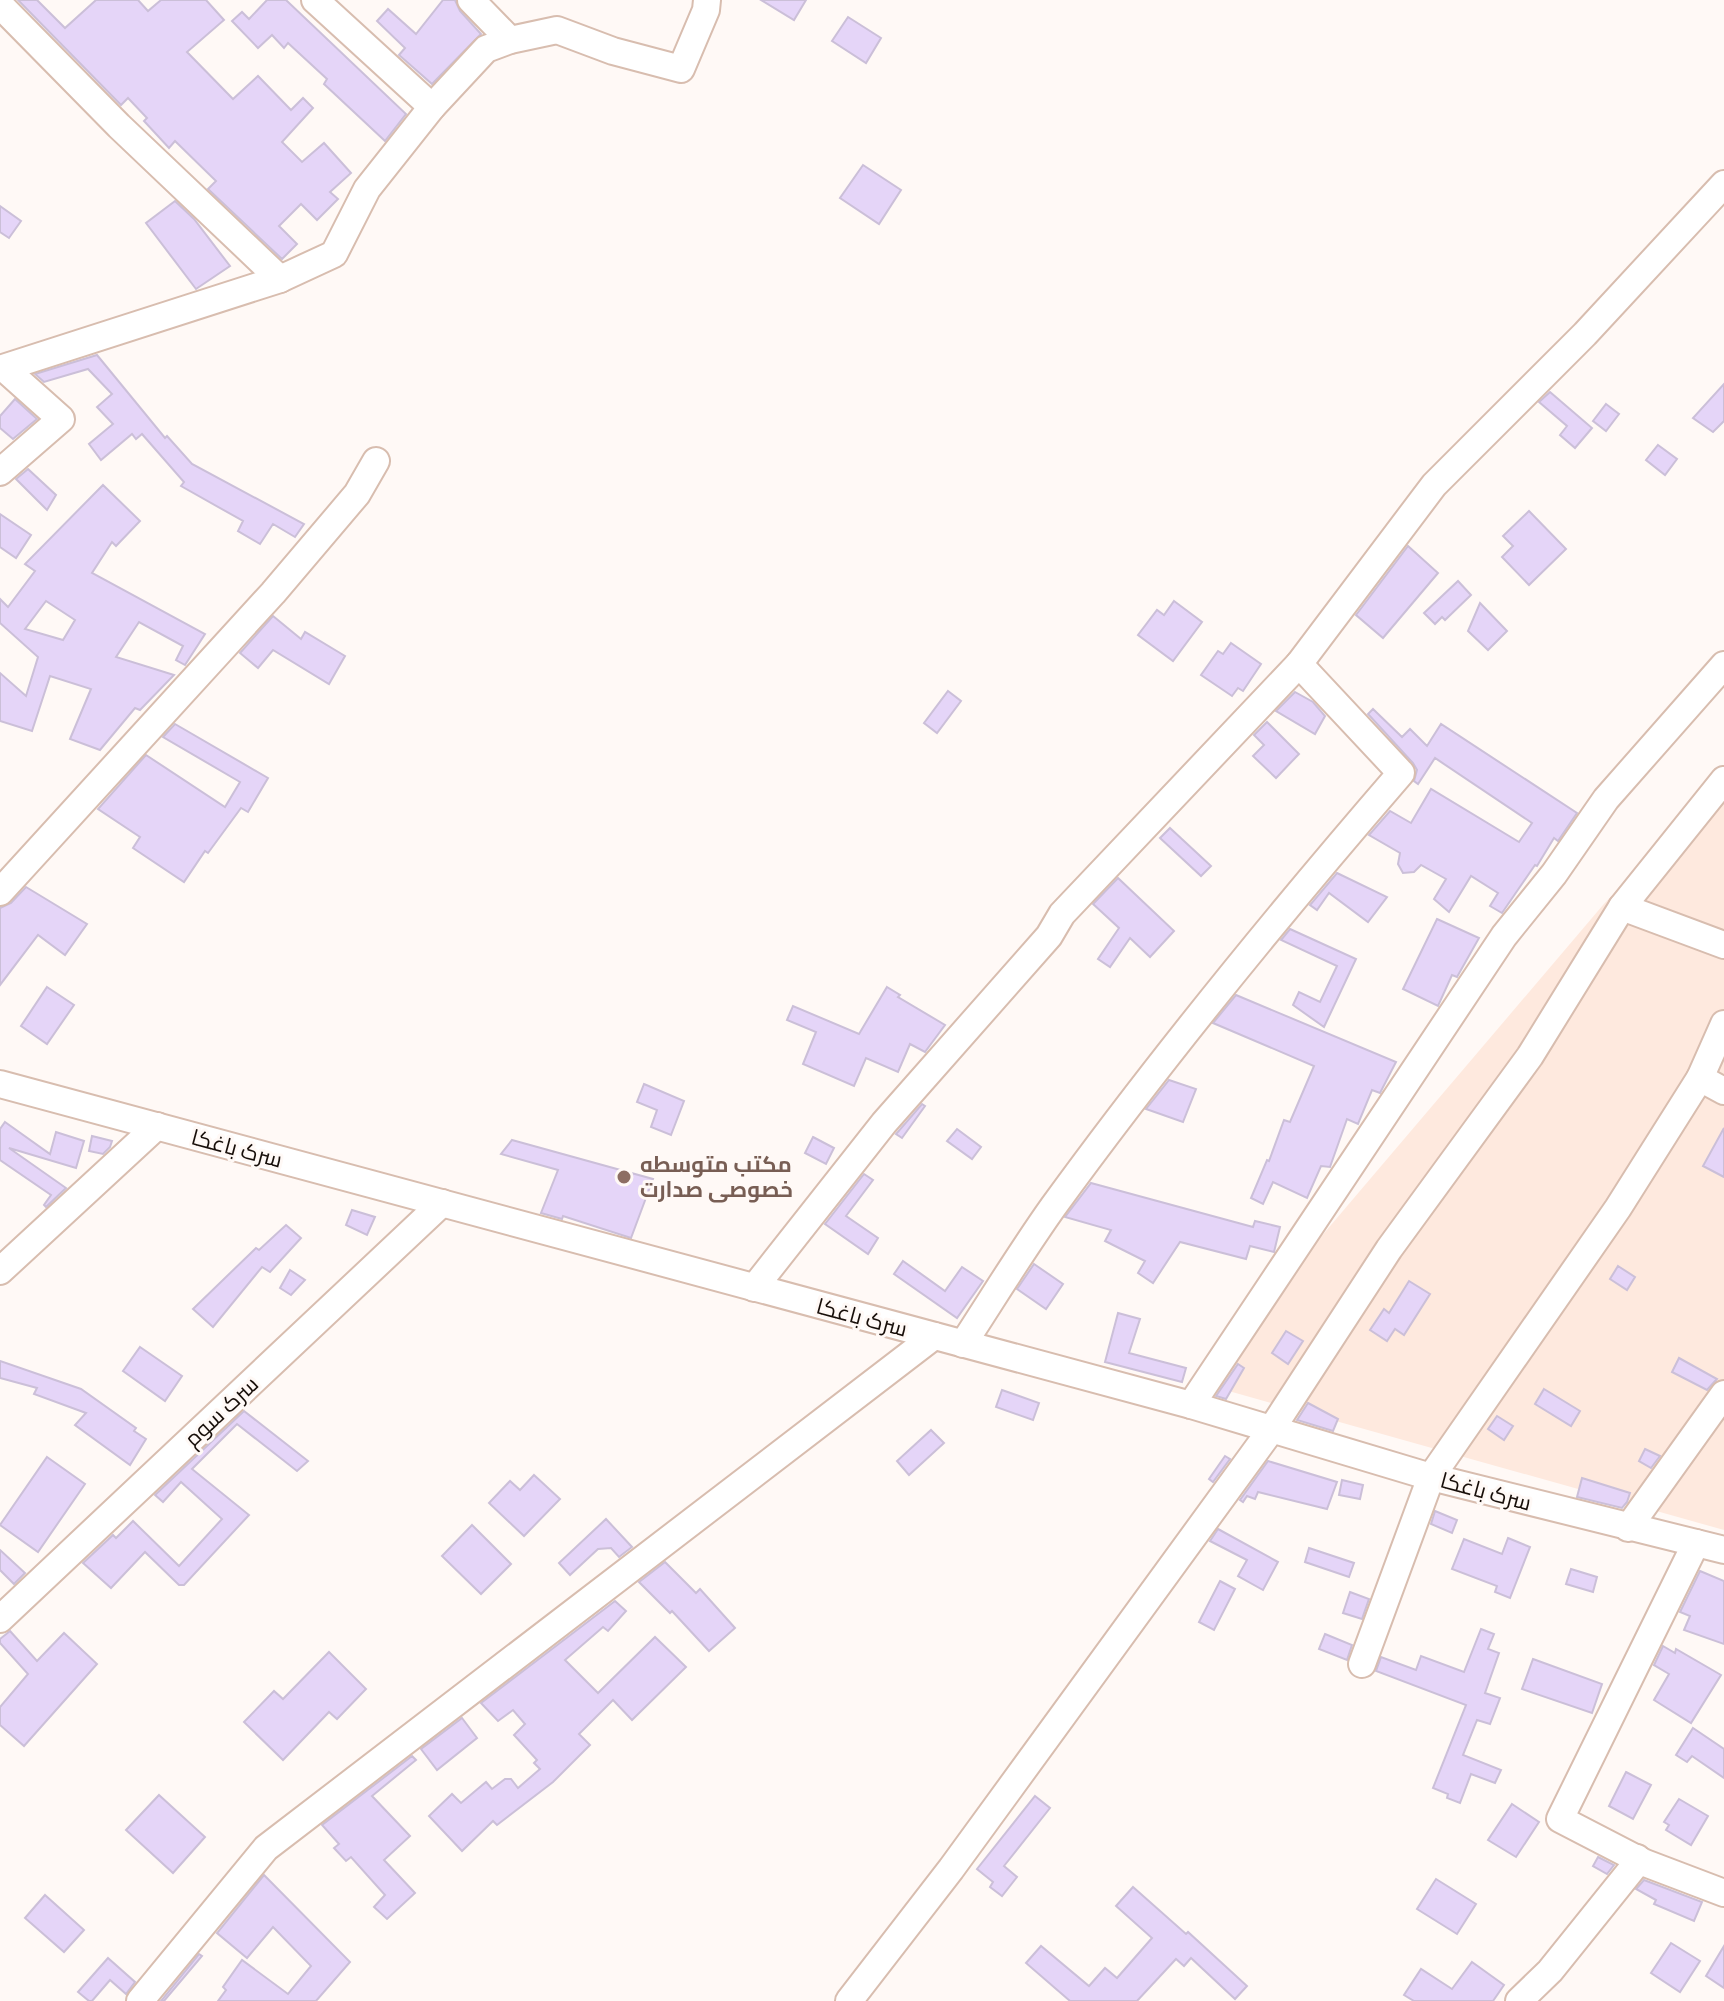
<svg xmlns="http://www.w3.org/2000/svg" width="1724" height="2001" font-family="'Titillium Web',Cairo,sans-serif">
  <style>
    .built { fill: #fee9de }
    .building { fill: #e5d5f8; stroke: #cbbfd8; stroke-width: 2; fill-rule: evenodd }
    .lines { fill: none; stroke-linecap: round; stroke-linejoin: round }
    .minor-casing { stroke: #d8bdaf; stroke-width: 30 }
    .minor { stroke: #fff; stroke-width: 26 }
    .education-dot { fill: #8d6e63; stroke: #fff9f6; stroke-width: 3 }
    .labels { text-anchor: middle; dominant-baseline: central; stroke-width: 6; stroke-linejoin: round; paint-order: stroke }
    .street-label { font-size: 22px; fill: #170e09; stroke: #fff9f6 }
    .education-label { font-size: 22px; font-weight: bold; fill: #785e54; stroke: #fff9f6; text-anchor: start }
  </style>
  <rect width="100%" height="100%" fill="#fff9f6"/>
  <path class="built" d="M1724 775V1530L1218 1388 1314 1245 1603 905Z"/>
  <g class="building">
    <path d="M18 0H37L65 28 96 0H138L148 11 161 0H206L224 20 187 52 233 99 258 76 291 110 303 98 313 108 282 142 302 162 324 143 351 173 330 192 338 199 317 220 301 204 279 226 297 244 282 259 208 189 216 181 175 141 169 148 144 121 147 118 128 98 121 105Z"/>
    <path d="M267 0H286L406 114 385 141 324 84 327 79 288 43 284 48 272 35 258 48 232 21 242 12 249 19Z"/>
    <path d="M443 0H455L460 11 481 34 432 84 399 55 405 48 377 21 388 9 416 34Z"/>
    <path d="M761 0H806L794 20Z"/>
    <path d="M848 17 881 38 866 63 832 41Z"/>
    <path d="M863 165 901 190 879 224 840 198Z"/>
    <path d="M175 201 194 219 230 266 196 289 146 223Z"/>
    <path d="M0 206 21 221 9 238 0 232Z"/>
    <path d="M97 355 165 438 167 436 192 464 304 524 295 537 273 524 260 544 238 531 243 521 181 486 184 482 142 434 136 439 132 434 101 460 89 444 113 424 97 407 112 394 88 369 44 382 35 374Z"/>
    <path d="M1724 384V421L1713 432 1693 418Z"/>
    <path d="M1550 392 1592 428 1575 448 1560 435 1567 426 1539 402Z"/>
    <path d="M15 399 37 419 13 439 0 428V416Z"/>
    <path d="M1606 404 1619 414 1606 431 1593 421Z"/>
    <path d="M1658 445 1677 459 1665 475 1646 460Z"/>
    <path d="M28 469 56 495 47 510 16 479Z"/>
    <path d="M103 485 140 521 116 546 112 542 92 573 205 634 185 665 176 660 183 646 139 622 116 657 174 675 140 710 135 708 100 750 70 739 91 689 50 676 32 731 0 721V673L26 696 38 657 0 623V599L8 607 35 571 25 564ZM46 601 75 620 63 640 25 629Z"/>
    <path d="M1529 511 1566 549 1529 585 1502 557 1513 546 1503 536Z"/>
    <path d="M0 514 31 535 16 558 0 547Z"/>
    <path d="M1408 546 1438 573 1383 638 1356 615Z"/>
    <path d="M1458 581 1471 595 1445 620 1442 617 1435 624 1424 613Z"/>
    <path d="M1174 601 1202 622 1173 661 1138 635 1157 610 1164 615Z"/>
    <path d="M1480 603 1507 631 1488 650 1468 631Z"/>
    <path d="M273 616 301 639 305 632 345 656 329 684 273 650 258 668 240 653Z"/>
    <path d="M1231 643 1261 664 1243 691 1238 688 1232 696 1201 675 1218 651 1223 654Z"/>
    <path d="M948 691 961 701 937 733 924 723Z"/>
    <path d="M1295 692 1313 702 1325 716 1315 734 1276 711Z"/>
    <path d="M1373 709 1402 737 1410 729 1427 746 1441 724 1577 813 1558 841 1554 838 1537 866 1535 865 1502 913 1490 906 1498 893 1471 876 1449 912 1434 899 1446 879 1421 865 1414 872 1403 873 1398 864 1400 853 1369 835 1390 811 1411 823 1431 789 1519 842 1532 823 1435 758 1418 784 1414 781 1417 770 1413 763 1368 714Z"/>
    <path d="M1267 722 1299 754 1276 778 1253 756 1264 745 1254 735Z"/>
    <path d="M175 724 268 778 248 812 241 808 208 853 205 851 184 882 133 848 140 837 98 809 146 755 225 807 240 782 163 737Z"/>
    <path d="M1170 828 1211 866 1201 876 1160 838Z"/>
    <path d="M1337 873 1387 897 1368 922 1329 893 1317 910 1310 905Z"/>
    <path d="M1118 878 1174 931 1150 957 1130 938 1110 967 1098 959 1119 928 1093 904Z"/>
    <path d="M26 887 87 924 65 955 38 935 0 985V908L11 903Z"/>
    <path d="M1437 919 1479 938 1457 977 1452 975 1438 1006 1403 989Z"/>
    <path d="M1290 929 1356 959 1324 1027 1293 1005 1299 992 1320 1002 1337 966 1281 940Z"/>
    <path d="M47 987 74 1005 47 1044 21 1026Z"/>
    <path d="M887 987 900 995 898 997 945 1025 925 1052 910 1044 898 1072 866 1058 854 1086 803 1064 816 1032 787 1020 793 1006 859 1034Z"/>
    <path d="M1236 995 1396 1062 1380 1093 1372 1090 1358 1124 1347 1119 1330 1167 1321 1166 1307 1198 1273 1182 1263 1204 1251 1198 1267 1160 1269 1161 1284 1120 1290 1122 1314 1066 1213 1023Z"/>
    <path d="M1169 1080 1196 1089 1183 1122 1146 1109Z"/>
    <path d="M644 1084 684 1101 671 1135 651 1127 657 1110 637 1102Z"/>
    <path d="M922 1104 925 1106 902 1138 896 1134Z"/>
    <path d="M5 1122 50 1154 56 1132 84 1141 76 1168 9 1148 66 1188 46 1207 44 1205 51 1195 0 1160V1129Z"/>
    <path d="M1724 1128V1177L1703 1166Z"/>
    <path d="M957 1129 981 1147 972 1159 947 1141Z"/>
    <path d="M92 1136 112 1141 110 1147 103 1154 89 1151Z"/>
    <path d="M813 1137 834 1148 826 1164 805 1153Z"/>
    <path d="M512 1140 653 1179 631 1238 563 1216 562 1219 541 1213 558 1170 501 1154Z"/>
    <path d="M864 1174 873 1180 846 1216 878 1238 868 1254 825 1224Z"/>
    <path d="M1091 1183 1253 1227 1255 1221 1280 1227 1274 1252 1250 1246 1246 1259 1180 1242 1153 1283 1138 1273 1145 1261 1105 1241 1111 1230 1065 1217Z"/>
    <path d="M352 1210 375 1217 367 1235 346 1225Z"/>
    <path d="M286 1225 301 1238 270 1272 262 1267 213 1327 193 1309 256 1248 259 1250Z"/>
    <path d="M903 1261 945 1291 962 1267 983 1281 957 1318 894 1274Z"/>
    <path d="M1034 1264 1063 1284 1046 1309 1017 1289Z"/>
    <path d="M1618 1266 1635 1277 1627 1290 1610 1279Z"/>
    <path d="M290 1270 305 1280 291 1295 280 1288Z"/>
    <path d="M1409 1281 1430 1294 1404 1335 1395 1329 1387 1341 1370 1330 1384 1309 1389 1313Z"/>
    <path d="M1118 1313 1140 1319 1129 1353 1186 1368 1182 1382 1105 1362Z"/>
    <path d="M1286 1331 1303 1341 1288 1364 1272 1353Z"/>
    <path d="M140 1347 182 1376 165 1401 123 1371Z"/>
    <path d="M1679 1358 1717 1379 1716 1380 1707 1390 1672 1372Z"/>
    <path d="M0 1361 81 1389 136 1428 134 1431 146 1439 130 1465 75 1425 86 1413 34 1394 37 1388 0 1378Z"/>
    <path d="M1238 1364 1244 1368 1226 1399 1216 1396Z"/>
    <path d="M1544 1389 1580 1411 1571 1426 1535 1404Z"/>
    <path d="M1002 1390 1039 1403 1033 1420 996 1407Z"/>
    <path d="M1308 1403 1338 1419 1333 1431 1297 1420Z"/>
    <path d="M244 1411 308 1461 297 1471 237 1424 192 1469 249 1515 184 1585H179L145 1552 111 1588 83 1563 113 1535 116 1538 133 1521 179 1566 222 1519 181 1482 163 1502 155 1495Z"/>
    <path d="M1497 1416 1513 1426 1504 1440 1488 1429Z"/>
    <path d="M931 1430 944 1443 909 1475 897 1461Z"/>
    <path d="M1645 1449 1660 1456 1651 1468 1639 1461Z"/>
    <path d="M1225 1456 1230 1459 1213 1482 1209 1479Z"/>
    <path d="M47 1457 85 1484 38 1552 0 1525Z"/>
    <path d="M1268 1461 1337 1482 1327 1509 1258 1492 1255 1499 1247 1496 1243 1502 1240 1500Z"/>
    <path d="M534 1475 560 1499 524 1536 489 1503 510 1481 520 1490Z"/>
    <path d="M1582 1478 1630 1493 1627 1502 1622 1508 1577 1497Z"/>
    <path d="M1342 1480 1363 1485 1360 1499 1339 1495Z"/>
    <path d="M1435 1511 1457 1520 1452 1533 1431 1524Z"/>
    <path d="M606 1519 632 1547 619 1557 611 1548 598 1549 570 1575 559 1563Z"/>
    <path d="M472 1525 511 1564 481 1594 442 1556Z"/>
    <path d="M1218 1529 1278 1562 1263 1590 1238 1576 1247 1560 1210 1541Z"/>
    <path d="M1508 1538 1530 1547 1510 1598 1495 1592 1497 1586 1452 1569 1464 1539 1502 1554Z"/>
    <path d="M1309 1548 1354 1563 1349 1577 1305 1562Z"/>
    <path d="M0 1550 25 1573 14 1584 0 1570Z"/>
    <path d="M665 1562 696 1593 700 1589 735 1628 709 1651 672 1611 670 1613 639 1582Z"/>
    <path d="M1571 1569 1597 1577 1593 1592 1566 1584Z"/>
    <path d="M1700 1571 1724 1581V1644L1684 1630 1690 1616 1680 1612Z"/>
    <path d="M1220 1581 1235 1589 1214 1630 1199 1622Z"/>
    <path d="M1350 1592 1369 1599 1362 1619 1343 1613Z"/>
    <path d="M615 1601 626 1611 608 1631 603 1627 565 1660 598 1693 655 1637 686 1667 632 1720 613 1700 579 1734 590 1745 553 1782 497 1825 493 1821 462 1851 429 1816 452 1794 461 1803 486 1782 492 1789 505 1779H511L518 1788 540 1769 534 1763 537 1760 514 1735 525 1724 513 1710 498 1721 481 1703Z"/>
    <path d="M1481 1629 1494 1634 1488 1649 1499 1653 1485 1693 1500 1698 1490 1724 1477 1720 1463 1755 1501 1770 1495 1783 1471 1774 1460 1803 1447 1798 1448 1794 1433 1788 1466 1705 1376 1671 1381 1657 1416 1670 1421 1656 1464 1672Z"/>
    <path d="M10 1631 37 1661 64 1633 97 1664 24 1746 0 1725V1707L28 1674 0 1643V1639Z"/>
    <path d="M1325 1634 1352 1645 1347 1660 1319 1649Z"/>
    <path d="M1663 1646 1675 1653 1676 1649 1721 1675 1691 1723 1654 1700 1669 1674 1654 1665Z"/>
    <path d="M329 1652 366 1689 337 1719 329 1712 283 1760 244 1722 274 1691 283 1699Z"/>
    <path d="M1533 1659 1602 1684 1592 1713 1522 1689Z"/>
    <path d="M462 1718 477 1738 437 1770 421 1749Z"/>
    <path d="M1693 1728 1724 1749V1778L1692 1756 1687 1762 1676 1755Z"/>
    <path d="M412 1756 416 1760 372 1796 410 1836 384 1860 415 1893 387 1919 374 1907 385 1895 351 1857 346 1861 334 1848 339 1844 322 1825Z"/>
    <path d="M1626 1772 1651 1785 1633 1819 1609 1806Z"/>
    <path d="M159 1795 205 1837 173 1873 126 1830Z"/>
    <path d="M1035 1796 1050 1808 1004 1866 1017 1877 1002 1896 990 1887 993 1882 977 1869Z"/>
    <path d="M1679 1799 1708 1816 1691 1845 1666 1830 1669 1825 1664 1822Z"/>
    <path d="M1512 1804 1539 1822 1516 1857 1488 1840Z"/>
    <path d="M1598 1857 1614 1865 1607 1874 1593 1866Z"/>
    <path d="M264 1875 350 1962 316 2001H218L226 1990 223 1987 242 1960 288 1994 311 1966 273 1927 247 1958 217 1933Z"/>
    <path d="M1436 1879 1476 1904 1457 1934 1417 1909Z"/>
    <path d="M1644 1880 1702 1902 1694 1921 1654 1904 1656 1900 1636 1889Z"/>
    <path d="M1133 1887 1186 1934 1188 1932 1247 1986 1235 1999 1191 1958 1184 1966 1176 1959 1137 2001H1070L1026 1963 1041 1946 1089 1986 1105 1968 1117 1978 1152 1938 1116 1906Z"/>
    <path d="M45 1895 84 1930 64 1952 25 1918Z"/>
    <path d="M1671 1943 1700 1961 1680 1992 1651 1973Z"/>
    <path d="M1724 1946V1988L1706 1976Z"/>
    <path d="M199 1954 202 1956 164 2001H161Z"/>
    <path d="M108 1958 135 1982 126 1994 110 1980 92 2001H89L78 1992Z"/>
    <path d="M1472 1962 1504 1985 1493 2001H1414L1404 1995 1421 1969 1452 1989Z"/>
  </g>
  <g class="lines">
    <g class="minor-casing">
      <g id="minor">
        <path d="M315 0 432 107"/>
        <path d="M471 0 510 40"/>
        <path d="M0 5 119 126 280 279"/>
        <path d="M0 369 280 279 334 254 367 189 432 107 486 49 510 40 557 30 613 51 681 69 706 10 707 0"/>
        <path d="M0 472 61 419 5 369"/>
        <path d="M0 892 273 593 357 494 376 461"/>
        <path d="M1622 907 1724 945"/>
        <path d="M1700 1078 1724 1091"/>
        <path d="M0 1084 1191 1405 1431 1477 1724 1550"/>
        <path d="M0 1271 157 1126"/>
        <path d="M754 1288 884 1123 1049 936 1062 914 1299 664 1434 485 1585 334 1724 184"/>
        <path d="M963 1344C993 1298 1021 1252 1053 1207 1162 1057 1280 913 1401 773L1299 664"/>
        <path d="M1191 1405 1504 936 1554 874 1606 799 1724 665"/>
        <path d="M1628 1528 1724 1394"/>
        <path d="M1696 1543 1560 1819 1645 1863 1724 1893"/>
        <path d="M0 1619 442 1203"/>
        <path d="M1362 1664 1431 1477 1618 1208 1700 1078 1724 1024"/>
        <path d="M140 2001 266 1848 934 1336"/>
        <path d="M849 2001 951 1869 1271 1430 1389 1249 1530 1056 1622 907 1724 780"/>
        <path d="M1519 2001 1550 1971 1632 1869 1637 1858"/>
      </g>
    </g>
    <use href="#minor" class="minor"/>
  </g>
  <circle class="education-dot" cx="624" cy="1177" r="8"/>
  <g class="labels">
    <g class="street-label">
      <text transform="translate(237 1148) rotate(15)">سرک باغکا</text>
      <text transform="translate(862 1317) rotate(15)">سرک باغکا</text>
      <text transform="translate(221 1411) rotate(-43)">سرک سوم</text>
      <text transform="translate(1486 1491) rotate(15)">سرک باغکا</text>
    </g>
    <g class="education-label">
      <text x="640" y="1164">مکتب متوسطه<tspan x="640" dy="25">خصوصی صدارت</tspan></text>
    </g>
  </g>
</svg>
